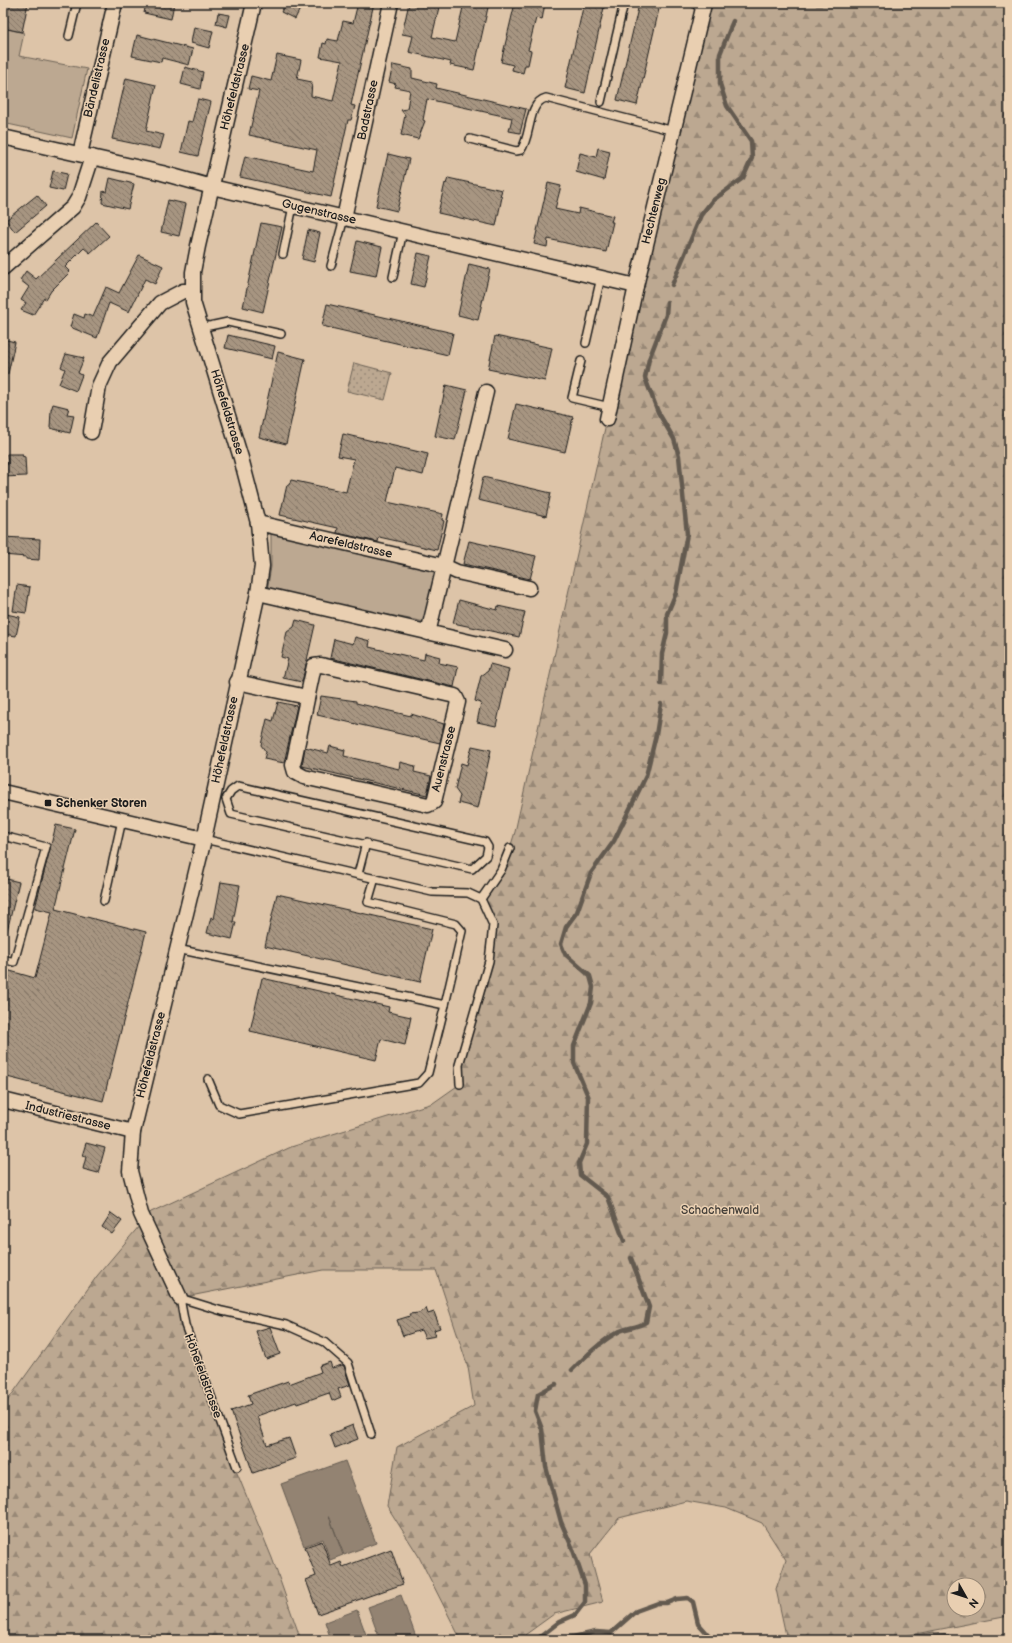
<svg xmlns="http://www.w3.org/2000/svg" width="1012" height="1643" font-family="'Balsamiq Sans',sans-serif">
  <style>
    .green { fill: #bca891; stroke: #6c6256 }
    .forest { fill: url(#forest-firs); stroke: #6c6256; fill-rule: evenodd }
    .park { fill: url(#park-dots); stroke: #6c6256 }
    .water { fill: #938372; stroke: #635a50 }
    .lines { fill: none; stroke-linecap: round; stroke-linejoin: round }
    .stream { stroke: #635a50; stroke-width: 4.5 }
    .building { fill: url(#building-back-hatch); stroke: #1c1c1c }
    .lane-casing { stroke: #1c1c1c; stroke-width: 10 }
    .street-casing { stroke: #1c1c1c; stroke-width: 17 }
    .lane { stroke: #e9cfb1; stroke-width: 7 }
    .street { stroke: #e9cfb1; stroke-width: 14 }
    .poi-dot { fill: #1c1c1c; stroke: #e9cfb1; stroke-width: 1.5 }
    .labels { text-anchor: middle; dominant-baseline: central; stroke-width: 3; stroke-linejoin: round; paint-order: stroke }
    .street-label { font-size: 12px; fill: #1c1c1c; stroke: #e9cfb1 }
    .poi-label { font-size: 12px; font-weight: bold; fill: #1c1c1c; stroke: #e9cfb1; text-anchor: start }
    .park-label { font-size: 12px; fill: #443f39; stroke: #e9cfb1 }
  </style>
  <defs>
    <pattern id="forest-firs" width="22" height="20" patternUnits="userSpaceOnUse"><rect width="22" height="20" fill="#bca891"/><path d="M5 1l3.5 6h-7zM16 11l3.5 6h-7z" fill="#988876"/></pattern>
    <pattern id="park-dots" width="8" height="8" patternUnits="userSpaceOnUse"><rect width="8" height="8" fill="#bca891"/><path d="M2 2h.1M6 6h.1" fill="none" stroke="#988876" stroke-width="1.8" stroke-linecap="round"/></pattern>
    <pattern id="building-back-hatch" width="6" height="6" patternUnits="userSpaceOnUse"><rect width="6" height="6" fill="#a79581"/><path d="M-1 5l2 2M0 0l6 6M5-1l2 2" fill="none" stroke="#877969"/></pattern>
  </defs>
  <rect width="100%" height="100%" fill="#ddc4a8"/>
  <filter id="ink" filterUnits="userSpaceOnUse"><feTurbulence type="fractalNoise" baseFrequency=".025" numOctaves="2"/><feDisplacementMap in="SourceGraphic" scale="8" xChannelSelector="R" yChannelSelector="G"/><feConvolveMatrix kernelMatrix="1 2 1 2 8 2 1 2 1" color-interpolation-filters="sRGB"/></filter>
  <g filter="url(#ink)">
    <g class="green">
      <path d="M3 28 24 33 19 56 87 69 72 138 3 123Z"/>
      <path d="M271 531 438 571 425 622 267 591 271 567Z"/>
    </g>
    <path class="forest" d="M704 3H1009V1616L884 1640H787L776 1589 786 1560 762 1523 726 1508 686 1501 619 1518 590 1554 603 1602 554 1614 518 1640H461L418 1555 387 1506 397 1447 474 1406 468 1367 436 1270H323L180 1298 235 1468 272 1558 301 1640H3V1407L97 1276 151 1212 291 1147 433 1103 460 1084 459 1065 489 961 493 925 481 899 510 848 515 832 607 419ZM954 1585H978V1609H954Z"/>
    <path class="park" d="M354 363 392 373 385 400 347 391Z"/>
    <g class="water">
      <path d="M345 1461 376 1543 344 1555 329 1516 343 1555 330 1560 323 1539 304 1546 281 1484Z"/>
      <path d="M401 1595 417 1640H380L368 1607Z"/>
      <path d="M357 1610 368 1640H331L325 1622Z"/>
      <path d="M933 1632 969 1640H884Z"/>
    </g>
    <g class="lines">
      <g class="stream">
        <path d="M672 285 701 215 712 201 743 178 752 158 751 141 727 106 720 84V54L733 21"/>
        <path d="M661 684 662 654 667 633V614L676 593 687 534 679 456 674 439 658 412 645 378 649 359 666 315 667 302"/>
        <path d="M624 1241 608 1197 580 1175 579 1163 587 1144 588 1096 574 1063V1046L591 1003 593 987 590 976 565 954 561 944 566 927 577 912 591 873 614 841 646 776 656 735 661 704"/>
        <path d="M572 1370C586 1356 602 1340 620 1331 629 1327 637 1328 646 1322L649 1307 631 1258"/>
        <path d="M536 1640 559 1622 575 1615 585 1602V1585L572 1547 561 1522 546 1467 542 1429 535 1411 538 1394 556 1384"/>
        <path d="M559 1640 596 1632 611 1633 636 1611 658 1603H667L677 1599 688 1598 693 1602 698 1623 713 1640"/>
      </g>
    </g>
    <g class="building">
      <path d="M3 3H28L22 32 3 28Z"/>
      <path d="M146 3H174L171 19 144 13Z"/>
      <path d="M286 3H303L295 19 281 12Z"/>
      <path d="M358 3H374L351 105 355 106 351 120H348L331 197 240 177 245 156 313 171 317 150 249 135 259 91 248 89 251 76 271 81 277 55 301 60 297 79 312 82 311 96 333 101 342 61 320 57 323 43 326 44 327 39 338 41 343 21 353 23Z"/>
      <path d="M409 3H440L432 37 455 42 464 3H489L474 70 450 65 451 62 409 52 413 36 402 34Z"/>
      <path d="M515 3H545L542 20 536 18 528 50 531 51 528 65H525L523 73 512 70 513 65 501 62Z"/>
      <path d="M584 3H605L585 93 565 88Z"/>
      <path d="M639 4 659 9 637 105 617 100Z"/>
      <path d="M218 13 230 15 227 27 216 24Z"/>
      <path d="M194 27 213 31 209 48 191 43Z"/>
      <path d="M137 35 193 49 189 65 162 58 161 62 132 56Z"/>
      <path d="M393 65 412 69V78L437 84 436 88 526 109 520 133 509 131 512 118 427 99 423 120 425 121 418 139 401 135 405 115 401 110 407 109 410 90 395 87 396 84 389 82Z"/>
      <path d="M185 67 203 72 200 89 181 84Z"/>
      <path d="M126 78 156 85 146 131 164 135 160 149 112 139Z"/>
      <path d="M198 99 211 102 198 156 181 152 188 121 192 122Z"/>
      <path d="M598 148 610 151 604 180 576 172 580 153 596 157Z"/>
      <path d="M388 154 409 159 397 211 376 206Z"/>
      <path d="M53 171 67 174 63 191 49 188Z"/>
      <path d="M110 178 134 184 128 209 102 203 103 191 107 192Z"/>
      <path d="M448 178 502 190 500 196 502 197 496 226 438 213 445 183 446 184Z"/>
      <path d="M548 183 561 186 555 209 578 214 579 208 613 216 611 222H613L606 252 548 239 547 247 534 244Z"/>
      <path d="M37 195 46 206 15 232 6 220Z"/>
      <path d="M168 200 186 204 179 236 161 232Z"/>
      <path d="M96 222 109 236 90 253 84 248 65 267 70 272 51 291 46 299 44 298 33 315 21 310 26 303 21 300 29 287 20 280 26 271 36 279Z"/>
      <path d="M261 223 282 227 263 312 243 307Z"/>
      <path d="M308 230 320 233 314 262 302 259Z"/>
      <path d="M357 241 382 247 376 276 350 271Z"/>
      <path d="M418 253 431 256 424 287 411 284Z"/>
      <path d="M139 255 163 266 155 284 145 279 129 312 109 303 97 338 70 327 74 314 84 318 85 314 93 317 106 287 119 293Z"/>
      <path d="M469 264 490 269 478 320 458 315Z"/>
      <path d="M327 304 453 333 448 355 322 326Z"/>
      <path d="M228 335 275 346 272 359 225 348Z"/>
      <path d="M495 336 552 348 545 381 488 369Z"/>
      <path d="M3 339 15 342 8 374H3Z"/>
      <path d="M278 352 305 359 286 444 259 437Z"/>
      <path d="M66 354 84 358 78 373 82 375 76 391 59 384 65 369 61 367Z"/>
      <path d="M446 385 467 390 455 440 435 436Z"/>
      <path d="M53 404 69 408 67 414 74 415 70 433 50 428 51 410Z"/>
      <path d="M516 404 573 417 565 452 508 439Z"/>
      <path d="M343 434 428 454 423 475 395 468 387 502 443 514 442 520 444 521 437 550 379 537 378 542 337 533 338 528 280 515 287 485H289L291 480 346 492 354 459 338 456Z"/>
      <path d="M7 454H23L22 456 25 457 26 476 3 477V464H8Z"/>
      <path d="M483 477 551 493 546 516 478 500Z"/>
      <path d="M3 537 40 539 39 560 26 559V557L3 555Z"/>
      <path d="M469 541 536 556 530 579 463 564Z"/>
      <path d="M17 585 30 587 26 613 13 611Z"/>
      <path d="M459 600 497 610 498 606 525 612 519 637 453 623Z"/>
      <path d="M6 614 20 617 16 636 3 634Z"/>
      <path d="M296 620 315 625 302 682 283 678 288 659 281 657 287 632 294 627Z"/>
      <path d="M355 637 370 641 369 647 424 660 425 653 440 657 439 663 458 667 454 687 330 658 334 639 353 644Z"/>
      <path d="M490 664 509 669 496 726 477 722 481 703 475 701 477 692 481 676 488 671Z"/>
      <path d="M321 696 356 701V703L411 716V714L444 724 440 743 317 715Z"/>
      <path d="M278 702 297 706 284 763 264 759 266 752 261 745 267 719 273 721Z"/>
      <path d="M330 746 345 750 344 756 399 769 400 762 415 766 414 772 431 776 427 795 302 766 305 747 328 753Z"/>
      <path d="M472 746 491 750 478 808 458 803 460 796 455 789 461 763 467 765Z"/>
      <path d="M56 825 75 829 55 909 146 932 103 1101 3 1076V969L35 978 52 912 35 908Z"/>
      <path d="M3 878 19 882 7 931 3 930Z"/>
      <path d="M221 882 240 885 233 922H236L232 939 207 933 211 917 214 919Z"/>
      <path d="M277 894 432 929 420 982 265 946Z"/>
      <path d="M262 978 389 1007 388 1012 411 1017 405 1045 381 1039 376 1060 250 1031Z"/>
      <path d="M86 1143 105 1148 98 1173 83 1169 86 1157 82 1156Z"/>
      <path d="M111 1213 122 1221 112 1234 102 1227Z"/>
      <path d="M426 1308 428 1314 434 1312 440 1328 434 1330 436 1336 425 1338 421 1330 403 1336 397 1320 410 1316 409 1314 419 1313Z"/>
      <path d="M270 1327 280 1354 266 1359 256 1331Z"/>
      <path d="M330 1362 332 1368 342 1365 344 1366 350 1385 338 1389 341 1397 332 1401 329 1393 297 1404 296 1402 257 1416 267 1445 289 1438 296 1458 253 1473 231 1411 251 1404 248 1395 288 1381 289 1384 321 1372 319 1366Z"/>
      <path d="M353 1425 358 1439 335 1448 330 1434Z"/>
      <path d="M322 1541 331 1566 341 1562 343 1567 391 1549 403 1584 318 1614 306 1580 316 1576 305 1547Z"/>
    </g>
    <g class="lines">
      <g class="lane-casing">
        <g id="lane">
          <path d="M69 36 77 3"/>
          <path d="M601 102 624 3"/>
          <path d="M470 139 516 151 521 150C532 135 527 103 546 98L674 131"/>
          <path d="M283 254 293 206"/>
          <path d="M331 266 344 218"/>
          <path d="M393 277 403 231"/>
          <path d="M200 328 228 322 281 334"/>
          <path d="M586 343 601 277"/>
          <path d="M581 361 572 398 610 407"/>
          <path d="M238 786 485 842 488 847 486 856 472 869 231 814 226 799 231 791Z"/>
          <path d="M3 836 46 847 14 962 3 959"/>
          <path d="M204 839 432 892 468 893 481 899 493 925 489 961 459 1065 460 1084"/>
          <path d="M358 874 366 843"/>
          <path d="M481 899 501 870 510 848"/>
          <path d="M104 901 122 820"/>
          <path d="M177 949 445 1005 462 931 456 924 368 902 375 878"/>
          <path d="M208 1079 219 1105 239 1114 419 1083 428 1073 445 1005"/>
          <path d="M237 1467 185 1325 180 1298 222 1311 286 1325 324 1342 348 1363 371 1434"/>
        </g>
      </g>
      <g class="street-casing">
        <g id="street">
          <path d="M3 137 162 173 212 187 636 286"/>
          <path d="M80 154 115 3"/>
          <path d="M344 218 391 3"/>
          <path d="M3 268 73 207 79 197 92 157"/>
          <path d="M607 419 636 286 704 4 699 3"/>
          <path d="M91 432 99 386 110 362 160 303 183 291H191"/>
          <path d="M258 523 444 566 457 572 529 588"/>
          <path d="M258 593 505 650"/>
          <path d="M428 633 486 392"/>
          <path d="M321 665 455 696 458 702 434 802 428 805 304 777 295 772 293 765 314 666Z"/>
          <path d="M237 682 307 697"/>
          <path d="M3 792 204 839"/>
          <path d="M3 1100 133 1132"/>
          <path d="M180 1298 141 1214 130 1171 133 1132 204 839 258 593 262 566 258 523 241 458 193 302V272L198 246 254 3"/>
        </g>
      </g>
      <use href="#lane" class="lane"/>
      <use href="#street" class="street"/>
    </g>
  </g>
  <rect class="poi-dot" x="44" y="799" width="8" height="8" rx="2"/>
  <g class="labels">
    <g class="street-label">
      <text transform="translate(97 78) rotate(-77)">Bändelistrasse</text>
      <text transform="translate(235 87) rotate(-76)">Höhefeldstrasse</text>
      <text transform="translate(368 110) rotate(-78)">Badstrasse</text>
      <text transform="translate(654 211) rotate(-76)">Hechtenweg</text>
      <text transform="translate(319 212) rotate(13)">Gugenstrasse</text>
      <text transform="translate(227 412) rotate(73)">Höhefeldstrasse</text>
      <text transform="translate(351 545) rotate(13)">Aarefeldstrasse</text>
      <text transform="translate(225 740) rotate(-78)">Höhefeldstrasse</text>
      <text transform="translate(444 759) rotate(-76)">Auenstrasse</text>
      <text transform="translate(151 1055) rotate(-76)">Höhefeldstrasse</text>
      <text transform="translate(68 1116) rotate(14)">Industriestrasse</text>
      <text transform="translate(203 1376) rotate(70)">Höhefeldstrasse</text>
    </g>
    <g class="poi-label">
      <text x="56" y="803">Schenker Storen</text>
    </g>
    <g class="park-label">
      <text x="720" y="1210">Schachenwald</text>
    </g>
  </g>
  <rect width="1012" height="1643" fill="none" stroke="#e9cfb1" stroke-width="16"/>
  <rect x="8" y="8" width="996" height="1627" fill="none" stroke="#1c1c1c" stroke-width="1.5" filter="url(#ink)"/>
  <g transform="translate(966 1597) rotate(129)"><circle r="19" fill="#e9cfb1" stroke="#978775"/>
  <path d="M0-3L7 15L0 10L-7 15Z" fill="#1c1c1c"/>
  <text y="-6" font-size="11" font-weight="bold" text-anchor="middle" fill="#1c1c1c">N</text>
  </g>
</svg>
